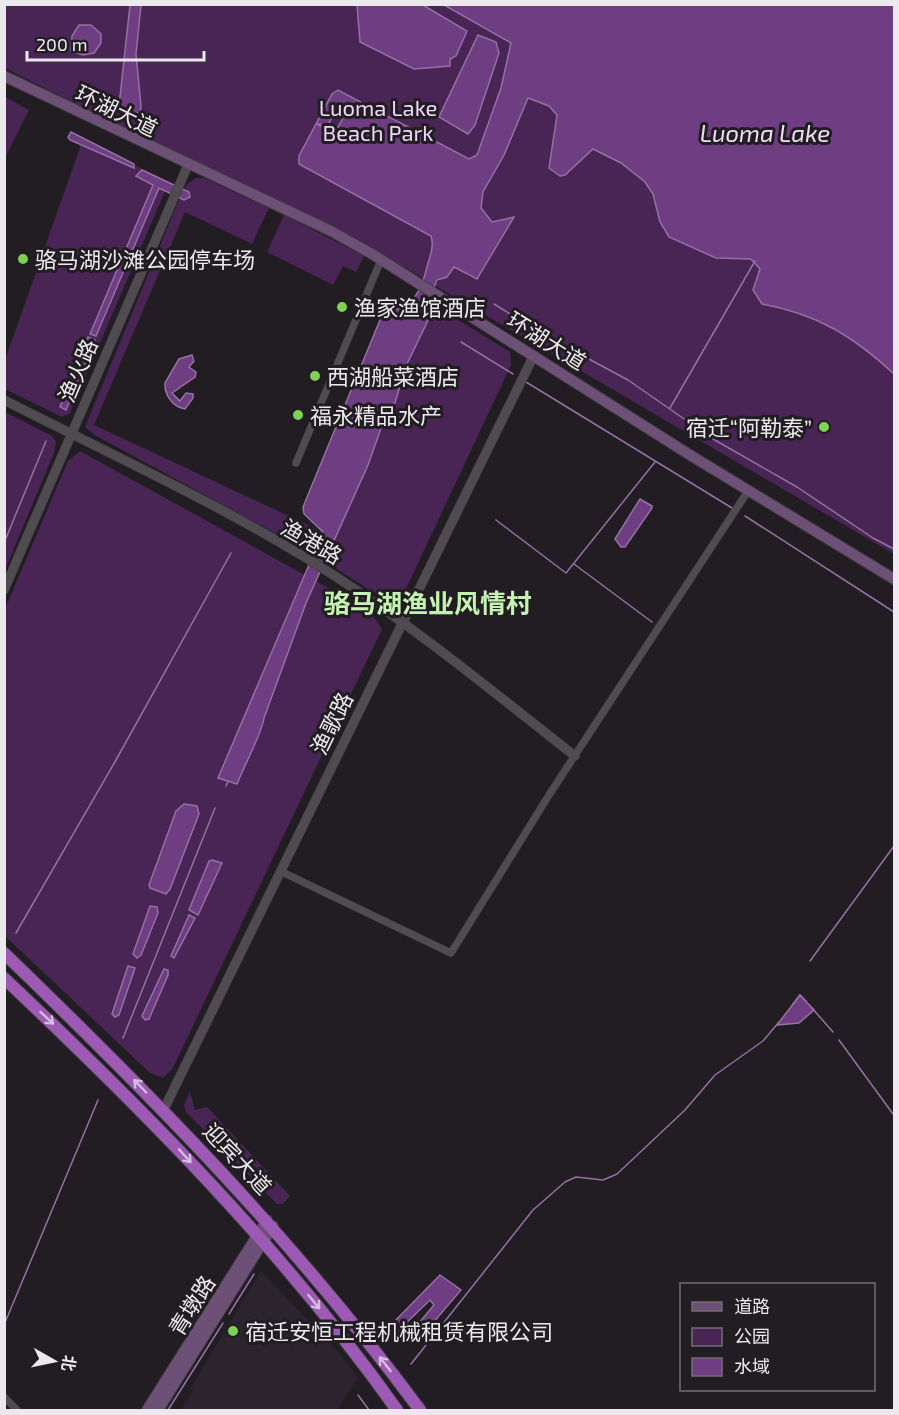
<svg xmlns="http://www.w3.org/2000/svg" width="899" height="1415" font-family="'Exo 2','Noto Sans SC',sans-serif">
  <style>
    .built { fill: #2b242e }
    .green { fill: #492556 }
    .water { fill: #6f3d82; stroke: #9471a2; stroke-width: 1.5; fill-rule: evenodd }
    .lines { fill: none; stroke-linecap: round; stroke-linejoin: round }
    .stream { stroke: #9471a2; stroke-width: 1.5 }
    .minor-casing { stroke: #3c393e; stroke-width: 8 }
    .tertiary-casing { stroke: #3c393e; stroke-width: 10 }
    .secondary-casing { stroke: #3c393e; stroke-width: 12 }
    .trunk-casing { stroke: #3c393e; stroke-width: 14 }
    .minor { stroke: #504b51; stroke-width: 7 }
    .tertiary { stroke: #504b51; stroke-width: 9 }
    .secondary { stroke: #6c5076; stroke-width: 10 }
    .trunk { stroke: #9c5ab4; stroke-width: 12 }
    .oneway { stroke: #d4bedc }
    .poi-dot { fill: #7ed153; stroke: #211d22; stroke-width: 2 }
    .labels { text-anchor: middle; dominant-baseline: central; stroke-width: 6; stroke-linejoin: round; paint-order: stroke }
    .park-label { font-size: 22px; fill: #f0d4fb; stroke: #211d22 }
    .street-label { font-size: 22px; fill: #ece9ed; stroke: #211d22 }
    .poi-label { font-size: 22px; fill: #ece9ed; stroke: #211d22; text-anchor: start }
    .water-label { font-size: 24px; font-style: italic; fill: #ecdef2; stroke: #211d22 }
    .quarter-label { font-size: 26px; font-weight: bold; fill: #c4f2b0; stroke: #211d22 }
  </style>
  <rect width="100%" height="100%" fill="#211d22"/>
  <path class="built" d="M261 1271 343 1357 358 1378 337 1410H180L193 1391 190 1389Z"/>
  <g class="green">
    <path d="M4 5H445L510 41 519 49 496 141 424 279 326 223 161 147 5 68Z"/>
    <path d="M5 97 29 110 5 158Z"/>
    <path d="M529 98 549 106 557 115 551 154 565 175 593 149C614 156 644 172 653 194 658 205 659 219 664 231L716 258 751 259 757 263 760 269 762 303C817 314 853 336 894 374V554L434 285 454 267 470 277 480 276 514 218 492 222 481 208 483 192 504 155Z"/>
    <path d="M83 139 169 182 70 413 62 417 5 389V360Z"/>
    <path d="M196 178H204L269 208 252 244 185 212 94 425 323 532 355 491 368 465 389 406 395 403 406 366 433 310V304L510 352 511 365 405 591 397 600 387 601 313 554 93 434 85 427 176 207 186 185Z"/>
    <path d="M284 215 364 256 356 272 343 266 333 285 267 252Z"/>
    <path d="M5 412 52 436 56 442 54 453 5 570Z"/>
    <path d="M80 451 334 591 374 617 382 629 173 1068 163 1078 150 1073 5 936 4 611 68 461Z"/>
    <path d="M190 1092 195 1110 207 1107 290 1196 283 1204H277L186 1112 184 1105Z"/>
  </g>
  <g class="water">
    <path d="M130 5H141L136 54 141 106 140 113 131 112 126 117 125 110 119 106Z"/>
    <path d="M357 5H423L467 31 456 56 450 59V66L414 69 360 42Z"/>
    <path d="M444 5H894V374C853 336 817 314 762 304L753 290 760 269 751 259 716 258 669 237 660 222 653 194 645 182 621 163 593 149 565 175 560 176 549 168 557 115 549 106 528 98 504 155 483 192 481 208 492 222 514 217 477 279 454 267 447 277 437 280 429 300 433 304V310L406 366 395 403 389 406 368 465 306 603 264 718C262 733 244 766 237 784L218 778 323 532 304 514 303 507 382 315 385 309C413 314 423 286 428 263 431 254 434 245 431 236L299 164V156L332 94 338 90 469 159 477 155 501 88 511 43ZM340 102 349 107 336 131 340 133 338 137 317 124 328 125Z"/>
    <path d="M79 25H91L101 34V43L94 53 83 55 71 51 72 36Z"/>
    <path d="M478 35 496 42 499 53 475 125 468 134 439 117Z"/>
    <path d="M71 132 134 164V168L70 140 68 137Z"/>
    <path d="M142 170 189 192 190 197 184 200 159 188 96 336 90 334 153 185 136 176Z"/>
    <path d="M88 337 95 340 66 410 60 407Z"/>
    <path d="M192 355 194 361 189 367 196 372 195 377 172 393 180 401 186 393 193 394V398L185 409C173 407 164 395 165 383L179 359Z"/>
    <path d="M640 499 652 506V508L625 547H621L615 539Z"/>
    <path d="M184 804 197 806 199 814 170 889 166 894 150 888 149 885 176 811Z"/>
    <path d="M212 860 222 863 198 915 189 910 209 861Z"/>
    <path d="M150 906 157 907 158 913 141 955 137 958 133 954Z"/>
    <path d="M189 915 195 918 174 958 171 956Z"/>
    <path d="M128 966 135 968 119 1015 115 1017 112 1014Z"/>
    <path d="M164 969 168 970V975L149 1019 145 1020 142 1016Z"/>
    <path d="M800 995 814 1010 799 1023 777 1025Z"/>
    <path d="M440 1275 461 1290 427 1330 419 1323 434 1305 430 1300 400 1329 401 1332 398 1337 390 1326Z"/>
  </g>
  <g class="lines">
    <g class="stream">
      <path d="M494 304 548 337 628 380 713 439 797 487 873 538 894 549"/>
      <path d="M461 342 513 374"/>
      <path d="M526 382 732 508"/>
      <path d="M670 408 755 261"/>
      <path d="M745 516 894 612"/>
      <path d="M496 520 566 573 655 462"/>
      <path d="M4 543 46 441"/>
      <path d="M574 564 652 622"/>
      <path d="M226 786 228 781"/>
      <path d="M16 933 116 760 231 553"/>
      <path d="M810 961 894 846"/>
      <path d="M793 1004 800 995 806 1001"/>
      <path d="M811 1007 833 1032"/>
      <path d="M123 1038 215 808"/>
      <path d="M839 1040 893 1114"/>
      <path d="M229 1314 254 1274"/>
      <path d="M4 1325 98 1100"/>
      <path d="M411 1364 533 1210 565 1182 576 1177 603 1180 617 1174 685 1110 715 1075 763 1041 779 1022"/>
      <path d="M358 1395 369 1410"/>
      <path d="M168 1410 223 1323"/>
    </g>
    <g class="minor-casing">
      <g id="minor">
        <path d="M296 463 381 260"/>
        <path d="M280 871 451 953 549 795 748 491"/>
        <path d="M4 1397 17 1410"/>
      </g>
    </g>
    <g class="tertiary-casing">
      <g id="tertiary">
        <path d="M4 400C116 457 233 510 338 578 421 632 497 695 575 756"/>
        <path d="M4 590 188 165"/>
        <path d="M164 1109 534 355"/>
      </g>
    </g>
    <g class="secondary-casing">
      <g id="secondary">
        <path d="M4 76 331 231 372 254 690 455 894 579"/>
        <path d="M147 1410 267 1220"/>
        <path d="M158 1410 273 1226"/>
      </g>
    </g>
    <g class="trunk-casing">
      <g id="trunk">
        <path d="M4 953C156 1100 294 1240 420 1410"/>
        <path d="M4 978C146 1112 284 1251 397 1410"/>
      </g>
    </g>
    <use href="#minor" class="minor"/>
    <use href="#tertiary" class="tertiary"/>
    <use href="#secondary" class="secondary"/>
    <use href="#trunk" class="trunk"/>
  </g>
  <defs><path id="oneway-shaft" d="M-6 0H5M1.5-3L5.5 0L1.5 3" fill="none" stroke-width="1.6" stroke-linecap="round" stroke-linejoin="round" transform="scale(1.5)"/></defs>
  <g class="oneway">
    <use href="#oneway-shaft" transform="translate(47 1018) rotate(43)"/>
    <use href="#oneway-shaft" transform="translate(140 1086) rotate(-134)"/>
    <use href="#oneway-shaft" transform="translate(185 1156) rotate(48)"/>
    <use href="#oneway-shaft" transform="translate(314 1302) rotate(51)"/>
    <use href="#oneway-shaft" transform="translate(385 1364) rotate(-128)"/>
  </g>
  <g class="poi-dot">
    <circle cx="23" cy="259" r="6"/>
    <circle cx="342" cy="307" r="6"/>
    <circle cx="315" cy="376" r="6"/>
    <circle cx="298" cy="415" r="6"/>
    <circle cx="824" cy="427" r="6"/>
    <circle cx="233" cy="1331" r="6"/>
  </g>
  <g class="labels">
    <g class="park-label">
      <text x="378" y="107">Luoma Lake<tspan x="378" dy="25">Beach Park</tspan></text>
    </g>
    <g class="street-label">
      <text transform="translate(117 110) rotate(26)">环湖大道</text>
      <text transform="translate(547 340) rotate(32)">环湖大道</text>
      <text transform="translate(77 370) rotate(-67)">渔火路</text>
      <text transform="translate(312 541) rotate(30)">渔港路</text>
      <text transform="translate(331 723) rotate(-64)">渔歌路</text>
      <text transform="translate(238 1158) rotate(47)">迎宾大道</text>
      <text transform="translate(191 1305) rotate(-58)">青墩路</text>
    </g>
    <g class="poi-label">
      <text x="35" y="259">骆马湖沙滩公园停车场</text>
      <text x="354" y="307">渔家渔馆酒店</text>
      <text x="327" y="376">西湖船菜酒店</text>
      <text x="310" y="415">福永精品水产</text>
      <text x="812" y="427" text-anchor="end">宿迁“阿勒泰”</text>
      <text x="245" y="1331">宿迁安恒工程机械租赁有限公司</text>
    </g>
    <g class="water-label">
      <text x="765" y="132">Luoma Lake</text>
    </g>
    <g class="quarter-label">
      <text x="428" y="602">骆马湖渔业风情村</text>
    </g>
  </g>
  <rect width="899" height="1415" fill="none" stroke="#ece9ed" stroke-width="12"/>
  <rect x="680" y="1283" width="195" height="108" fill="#211d22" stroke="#726f73" stroke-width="1.5"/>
  <rect x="692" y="1302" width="30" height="9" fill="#6c5076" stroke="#726f73" stroke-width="1.5"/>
  <text x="734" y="1313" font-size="18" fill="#ece9ed">道路</text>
  <rect x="692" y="1328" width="30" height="18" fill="#492556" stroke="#726f73" stroke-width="1.5"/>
  <text x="734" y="1343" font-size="18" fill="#ece9ed">公园</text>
  <rect x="692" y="1358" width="30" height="18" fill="#6f3d82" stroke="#726f73" stroke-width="1.5"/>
  <text x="734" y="1373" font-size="18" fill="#ece9ed">水域</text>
  <g transform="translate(54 1361) rotate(99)" stroke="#211d22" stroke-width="4.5" paint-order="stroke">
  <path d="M0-4.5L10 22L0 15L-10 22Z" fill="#ece9ed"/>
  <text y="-9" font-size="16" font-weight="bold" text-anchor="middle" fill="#ece9ed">北</text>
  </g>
  <path d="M27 51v9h177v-9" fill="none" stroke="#ece9ed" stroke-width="3"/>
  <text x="36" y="51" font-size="18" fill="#ece9ed" stroke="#211d22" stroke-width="4.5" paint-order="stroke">200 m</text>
</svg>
